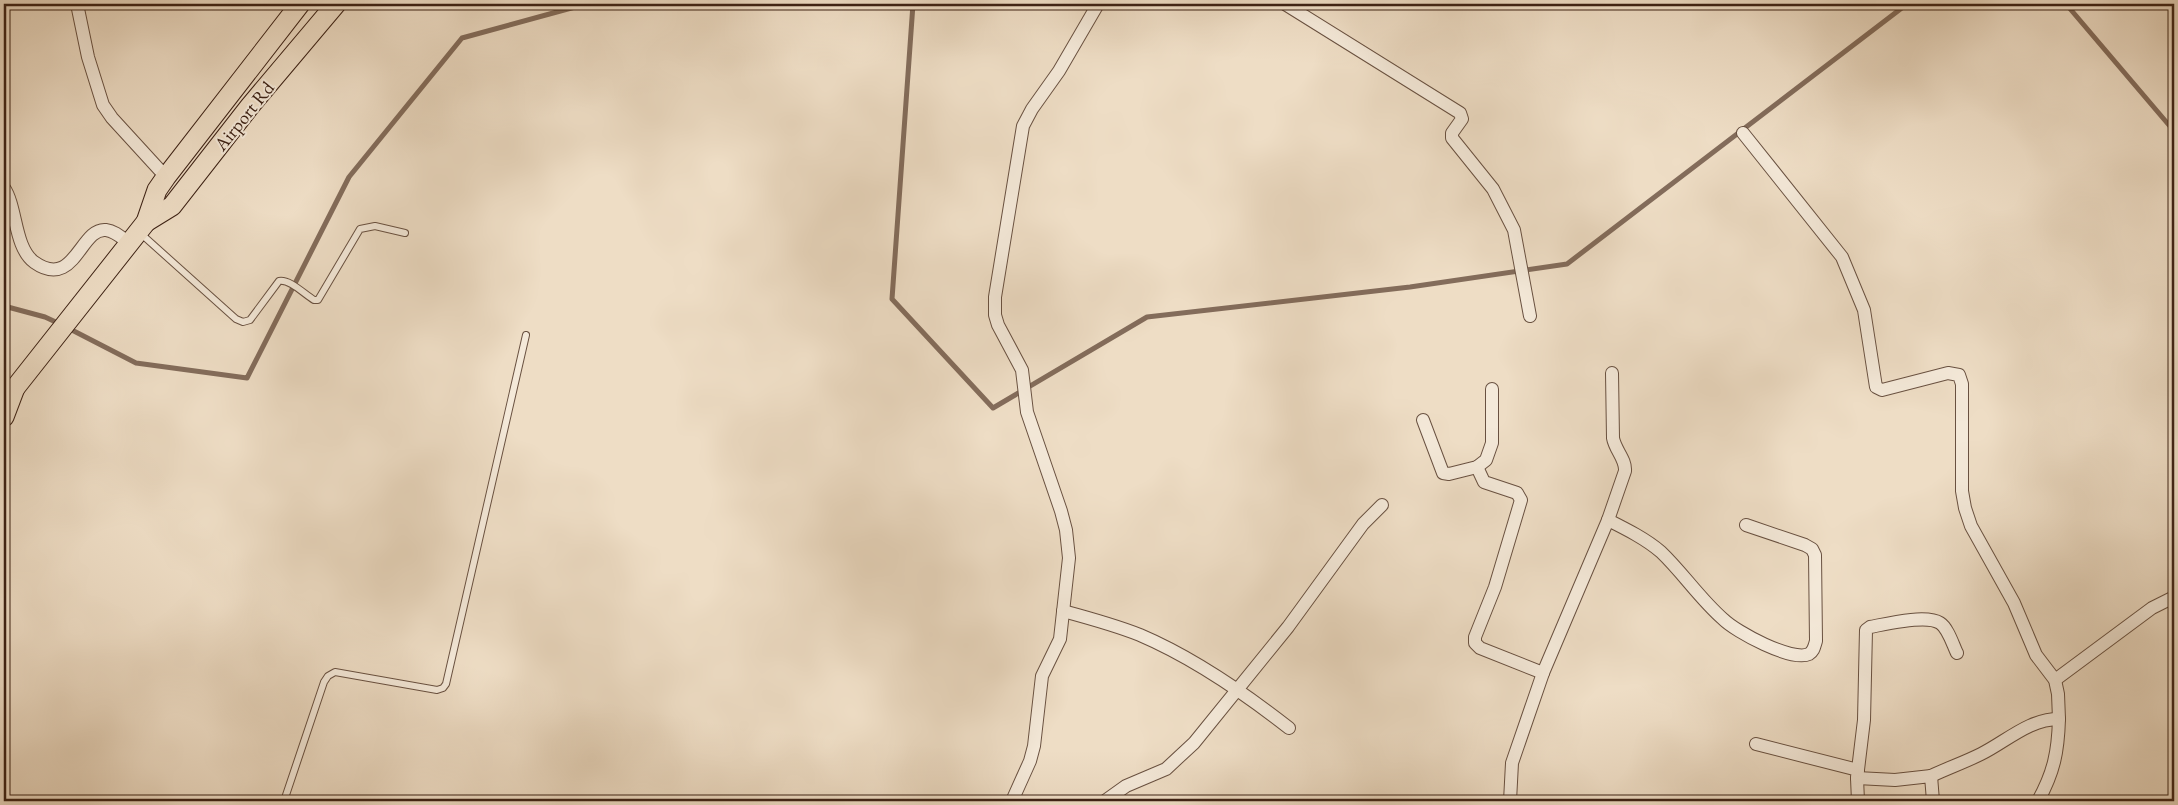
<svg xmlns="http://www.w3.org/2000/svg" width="2178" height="805" font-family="'EB Garamond',serif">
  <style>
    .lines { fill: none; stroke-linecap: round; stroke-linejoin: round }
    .stream { stroke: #836c5b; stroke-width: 5 }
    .lane-casing { stroke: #695141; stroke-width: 8 }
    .street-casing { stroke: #695141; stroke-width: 14 }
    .primary-casing { stroke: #3d2215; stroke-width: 21 }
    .lane { stroke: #f4e9d9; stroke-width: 6 }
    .street { stroke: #f4e9d9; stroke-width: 12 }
    .primary { stroke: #eeddc5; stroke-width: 19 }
    .labels { text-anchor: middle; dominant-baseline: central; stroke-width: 4; stroke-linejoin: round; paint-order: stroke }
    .street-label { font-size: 19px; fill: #3d2215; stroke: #f4e9d9 }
  </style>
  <rect width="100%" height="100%" fill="#eeddc5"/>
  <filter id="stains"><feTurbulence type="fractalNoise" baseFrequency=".004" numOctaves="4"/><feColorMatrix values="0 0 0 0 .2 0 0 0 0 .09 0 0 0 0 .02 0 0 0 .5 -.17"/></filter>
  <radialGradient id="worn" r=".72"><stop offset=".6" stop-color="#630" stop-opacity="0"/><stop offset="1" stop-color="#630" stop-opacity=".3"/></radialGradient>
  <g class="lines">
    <g class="stream">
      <path d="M913 4 892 299 993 408 1147 317 1410 287 1567 264 1907 4"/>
      <path d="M2066 4 2174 131"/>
      <path d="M4 306 45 317 60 324"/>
      <path d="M68 328 136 363 247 378 349 177 462 38 586 4"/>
    </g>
    <g class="lane-casing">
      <g id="lane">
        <path d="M139 232 236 319 243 322 250 320 279 281C290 279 304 294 314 300H318L360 229 375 226 405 233"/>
        <path d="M284 801 324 682 328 676 335 672 437 690 443 688 446 684 526 335"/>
      </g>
    </g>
    <g class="street-casing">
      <g id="street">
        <path d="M77 4 88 57 103 105 112 118 166 177"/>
        <path d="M1285 4 1460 113 1462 119 1452 133V138L1493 189 1514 230 1530 316"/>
        <path d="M1743 133 1842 257 1864 310 1876 387 1882 390 1948 373 1959 375 1962 384V491L1965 508 1971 526 2014 603 2036 655 2055 680 2058 694 2059 719"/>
        <path d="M4 188C17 207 14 247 34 262 75 291 80 227 106 230 115 231 122 238 129 243"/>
        <path d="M1423 420 1443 473 1449 474 1477 467 1486 460 1492 443V389"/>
        <path d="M1477 467 1484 482 1517 493 1521 500 1495 587 1475 637V643L1480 648 1543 673 1608 520 1625 471C1626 459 1615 450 1613 438L1612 373"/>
        <path d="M1608 520C1626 529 1646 539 1661 552 1683 573 1700 599 1723 619 1736 632 1792 662 1809 654 1814 651 1814 647 1816 641L1815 555 1812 549 1805 545 1746 525"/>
        <path d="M1063 611C1089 618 1115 625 1140 635 1194 658 1243 692 1289 728"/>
        <path d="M2055 680 2152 608 2174 597"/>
        <path d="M1756 744 1858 770"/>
        <path d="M1931 776C1948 768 1965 762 1981 754 2007 741 2029 719 2059 719 2058 752 2054 772 2038 801"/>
        <path d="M1857 778 1895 780 1931 776 1933 801"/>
        <path d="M1012 801 1030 761 1034 746 1042 676 1060 639 1069 558 1066 530 1061 511 1027 412 1022 370 998 325 995 315V297L1023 126 1032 109 1059 71 1098 4"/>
        <path d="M1105 801 1126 786 1166 769 1194 743 1288 627 1363 524 1382 505"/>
        <path d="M1510 801 1512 763 1543 673"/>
        <path d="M1858 801 1857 778 1864 720 1866 630 1870 627C1886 624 1926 614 1940 623 1948 628 1953 645 1957 653"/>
      </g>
    </g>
    <g class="primary-casing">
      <g id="primary">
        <path d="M146 222 172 206 250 106 336 4"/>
        <path d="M4 397 15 388 146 222 157 190 166 177 300 4"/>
        <path d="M4 417 15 388"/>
      </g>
    </g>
    <use href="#lane" class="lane"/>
    <use href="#street" class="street"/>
    <use href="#primary" class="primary"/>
  </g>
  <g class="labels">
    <g class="street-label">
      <text transform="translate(244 116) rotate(-51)">Airport Rd</text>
    </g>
  </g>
  <rect width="2178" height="805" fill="none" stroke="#eeddc5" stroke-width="20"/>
  <rect x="5" y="5" width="2168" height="795" fill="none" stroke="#3d2215" stroke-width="2.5"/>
  <rect x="10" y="10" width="2158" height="785" fill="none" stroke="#3d2215"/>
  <rect width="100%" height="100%" filter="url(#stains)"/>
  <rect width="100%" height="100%" fill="url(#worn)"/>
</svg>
